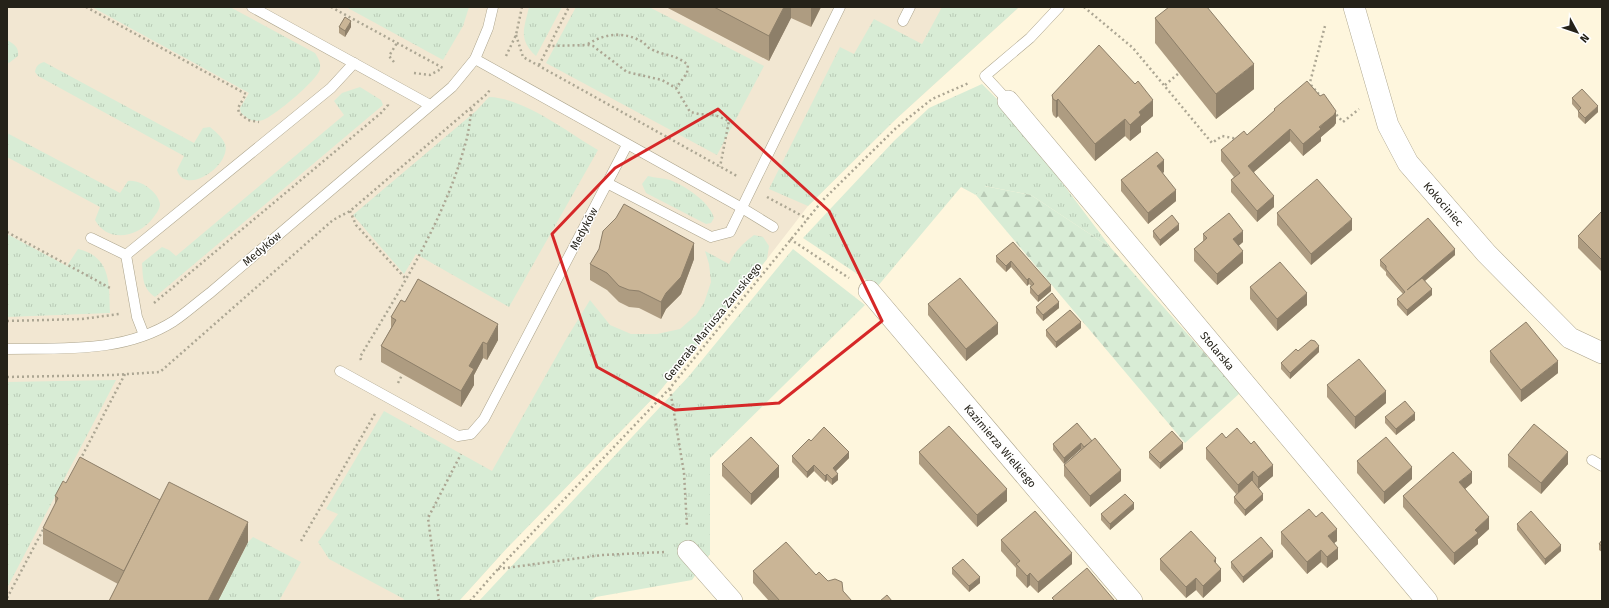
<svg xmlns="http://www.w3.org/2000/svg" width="1609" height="608" font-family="'Fira Sans',sans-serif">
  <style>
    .education { fill: #f2e7d2 }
    .grass { fill: url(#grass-tufts) }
    .forest { fill: url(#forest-firs) }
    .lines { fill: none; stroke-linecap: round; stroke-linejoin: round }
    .lane-casing { stroke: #aca48c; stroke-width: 11 }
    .street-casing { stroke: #aca48c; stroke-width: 22 }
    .path { stroke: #aca693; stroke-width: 2.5; stroke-dasharray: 2 3; stroke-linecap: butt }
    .lane { stroke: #fff; stroke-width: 10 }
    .street { stroke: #fff; stroke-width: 21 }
    .wall { fill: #ae9c81 }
    .shaded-wall { fill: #8d7f69 }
    .building { fill: #cab596; stroke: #8d7f69 }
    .marked { fill: none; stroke: #d62828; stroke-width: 3; stroke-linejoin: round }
    .labels { text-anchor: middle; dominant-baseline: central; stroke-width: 3; stroke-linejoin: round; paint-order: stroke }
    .street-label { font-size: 11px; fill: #252219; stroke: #fff }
  </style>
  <defs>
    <pattern id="grass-tufts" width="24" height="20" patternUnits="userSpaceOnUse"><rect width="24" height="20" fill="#d8ecd5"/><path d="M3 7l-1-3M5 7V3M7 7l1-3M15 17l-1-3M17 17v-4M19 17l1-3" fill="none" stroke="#b9cab6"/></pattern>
    <pattern id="forest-firs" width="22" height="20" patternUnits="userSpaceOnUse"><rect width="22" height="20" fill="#d8ecd5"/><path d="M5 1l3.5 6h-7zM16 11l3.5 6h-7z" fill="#b9cab6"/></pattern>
  </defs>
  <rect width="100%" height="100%" fill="#fef6dd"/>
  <path class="education" d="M7 7H1019L896 119 808 206 767 259 659 392 506 549 459 601H7Z"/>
  <g class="grass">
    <path d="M92 7H230L315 53C318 58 321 62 320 69 318 80 273 117 263 120 254 123 247 119 241 113L240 108 249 93Z"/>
    <path d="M346 7H469L463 26 443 60Z"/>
    <path d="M529 7H562L536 56C518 39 524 29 529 7Z"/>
    <path d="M576 7H649L764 66 717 155 546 63Z"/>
    <path d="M942 7H1019L896 119 808 206 769 189 840 47 854 54 874 19 922 44Z"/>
    <path d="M7 40C14 44 19 47 18 56L9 63 7 62Z"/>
    <path d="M44 62 194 143 203 128 210 127C216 132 222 137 225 144 232 165 185 197 177 170L184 156 38 76 35 72C36 66 38 64 44 62Z"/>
    <path d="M982 84 1006 108 1111 248 1031 195 985 186 976 195 961 187 877 287 803 238 894 141 929 108Z"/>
    <path d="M360 87 381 100 383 105 155 297C142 288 143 277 142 263L162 247 169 250 176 256 344 115 334 101 342 93Z"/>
    <path d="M489 97C524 98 567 132 598 150L509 307 416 254 404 274 353 215 476 111Z"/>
    <path d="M7 133 120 193 128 181C136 180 144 184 150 189 155 193 159 198 160 204 160 209 156 214 153 218 139 237 108 244 95 220L100 207 7 157Z"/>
    <path d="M648 176C655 178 663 178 670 180 685 186 709 201 714 218L711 223 706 224 646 193 642 184Z"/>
    <path d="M7 234 67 266 78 249C112 257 109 285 110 313L7 317Z"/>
    <path d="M754 235 763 237 769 246 767 259 659 392 506 549 459 601H403L404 599 329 559 318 542 338 514 326 509 384 411 492 471 565 341 590 300 610 325 631 334H657L680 329 696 315 704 303 711 282 709 264 705 251 729 264C734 252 743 243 754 235Z"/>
    <path d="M793 249 865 305 710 458V554L692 580 596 597 590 601H479L689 376Z"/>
    <path d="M116 380 7 588V382Z"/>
    <path d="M253 537 301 562 279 601H218L248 542Z"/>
  </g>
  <path class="forest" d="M984 186 1031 195 1111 248 1240 393 1185 443 976 195Z"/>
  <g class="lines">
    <g class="lane-casing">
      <g id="lane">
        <path d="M252 7 430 105"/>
        <path d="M903 21 910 7"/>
        <path d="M475 59 742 208 773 227"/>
        <path d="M1008 101 985 76 1030 38 1059 7"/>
        <path d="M607 183 711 237 730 232 840 7"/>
        <path d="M91 238 126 255 331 88 354 63"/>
        <path d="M126 255 137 317 144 335"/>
        <path d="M7 349C64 348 124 353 174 321 187 312 198 302 210 293L452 87 475 59 488 28 493 7"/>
        <path d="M340 371 458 436 471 434 484 419 627 145"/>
        <path d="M1592 460 1602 466"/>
      </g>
    </g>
    <g class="street-casing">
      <g id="street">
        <path id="s1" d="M1354 7 1388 125 1408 163 1486 253 1570 338 1602 353"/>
        <path id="s2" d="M1008 101 1427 601"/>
        <path id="s3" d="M869 291 1132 601"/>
        <path d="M688 551 732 601"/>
      </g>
    </g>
    <g class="path">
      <path d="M86 7 246 94 238 108 239 113 248 120 259 122"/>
      <path d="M331 7 443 68"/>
      <path d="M1084 7 1133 48 1212 143 1222 136 1238 139"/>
      <path d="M516 35 523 57 737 176"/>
      <path d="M588 44C605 33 626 31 644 43 646 45 648 48 651 49 666 57 674 53 688 65L687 73 676 88"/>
      <path d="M549 46 569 7"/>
      <path d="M506 56 516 35 522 7"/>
      <path d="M394 62 389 56 397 43"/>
      <path d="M539 65 549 46 588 45 593 46 627 72 662 80 676 88 690 112 699 114 715 115 729 121 720 167"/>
      <path d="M414 73 430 75 441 69"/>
      <path d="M1165 85 1179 73"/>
      <path d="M1311 85 1322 98"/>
      <path d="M1309 86 1325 26"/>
      <path d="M1333 111 1343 122 1359 109"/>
      <path d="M767 197 808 219"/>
      <path d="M350 211 356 225 406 279"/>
      <path d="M7 232 112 289"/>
      <path d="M790 239 849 278"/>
      <path d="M154 303 381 113 388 105 387 103"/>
      <path d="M7 321 82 319 119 314"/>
      <path d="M361 360 360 357C400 290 444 221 465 145 469 132 470 119 472 106"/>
      <path d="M7 377 113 375 160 372 333 220 350 211 488 93 490 89"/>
      <path d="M398 383 402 375"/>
      <path d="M670 389 684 473 687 527"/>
      <path d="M80 460 125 374"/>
      <path d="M301 541 376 412"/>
      <path d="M498 569 602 555 665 552"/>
      <path d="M7 598 44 528"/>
      <path d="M439 601 428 518 461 454"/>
      <path d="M470 601 498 569 670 388 823 200 896 128 932 99 969 83"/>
    </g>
    <use href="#lane" class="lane"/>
    <use href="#street" class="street"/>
  </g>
  <g class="wall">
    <path d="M666 7H821L811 27 791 18 769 61Z"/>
    <path d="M1155 18 1254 89 1216 119 1155 43Z"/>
    <path d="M339 27H351L345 37 339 33Z"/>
    <path d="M1052 95 1153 116 1141 126V132L1130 141 1125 136 1095 161 1058 116 1056 118 1053 115 1052 111Z"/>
    <path d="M1572 98 1598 112 1585 124 1578 117V111L1572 104Z"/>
    <path d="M1274 109 1336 123 1334 126 1321 137V141L1303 156 1290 141 1254 172 1274 207 1257 222 1231 192V180L1234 177 1221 161V150L1247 135 1274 111Z"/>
    <path d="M1164 172 1163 173 1176 201 1148 224 1121 191V180Z"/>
    <path d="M1602 211V272L1578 248V236Z"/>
    <path d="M1277 213 1352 230 1311 265 1277 225Z"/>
    <path d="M1179 230 1160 246 1153 237V231Z"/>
    <path d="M1203 234 1243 242 1238 246 1243 263 1217 285 1194 261V249L1203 241Z"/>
    <path d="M1013 242 1051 291 1038 302 1030 293V287L1031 286 1029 284 1027 286 1011 267 1006 272 996 262V256Z"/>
    <path d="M1455 255 1425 281 1432 295 1407 316 1397 305V299L1403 294 1386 275V272L1380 266V260Z"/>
    <path d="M694 259 681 294 666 309 661 319 639 308 629 307 619 302 607 290 590 280V264Z"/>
    <path d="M1250 287 1307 305 1277 331 1250 299Z"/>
    <path d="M405 302 498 340 487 360 483 358 474 375V385L461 407 381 362V346L391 328V317Z"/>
    <path d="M928 304 998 334 966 361 928 315Z"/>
    <path d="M1036 307 1059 308 1043 321 1036 313Z"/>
    <path d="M1081 328 1056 348 1046 336V330Z"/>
    <path d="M1298 351 1319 352 1290 379 1281 369V363Z"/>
    <path d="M1490 351 1558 373 1521 402 1490 362Z"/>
    <path d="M1327 385 1386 403 1355 429 1327 397Z"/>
    <path d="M1602 409V422L1601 421V410Z"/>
    <path d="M1385 417 1415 420 1396 435 1385 423Z"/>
    <path d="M1077 423 1121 481 1090 507 1064 476V465L1081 450V449L1064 464 1053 450V444Z"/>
    <path d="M1226 438 1273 476 1259 488 1263 500 1245 516 1234 503V497L1236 494 1206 459V448Z"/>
    <path d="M811 441 849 458 836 471 838 480 832 485 827 480 825 482 814 471 807 478 792 462V456Z"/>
    <path d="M1183 449 1160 469 1149 458V452Z"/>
    <path d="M919 452 1007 501 977 527 919 464Z"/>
    <path d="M1508 455 1568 464 1541 494 1508 467Z"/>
    <path d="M1357 461 1412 479 1384 504 1357 473Z"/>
    <path d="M722 464 779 477 751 505 722 476Z"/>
    <path d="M66 483 160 500 248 542 218 601H109L118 584 43 544V528L55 505V496Z"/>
    <path d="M1472 483 1465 489 1489 529 1478 539V544L1454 565 1403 507V496Z"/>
    <path d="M1134 509 1110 530 1101 520V514Z"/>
    <path d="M1517 524 1561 551 1545 565 1517 530Z"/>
    <path d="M1281 532 1337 541 1334 543 1338 559 1327 568 1321 562 1307 574 1281 544Z"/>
    <path d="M1001 540 1072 564 1038 593 1030 585 1027 588 1016 576V568L1001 551Z"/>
    <path d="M1602 540V552L1599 550V544Z"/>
    <path d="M1273 557 1243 583 1231 568V562Z"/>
    <path d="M1160 559 1216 564 1221 581 1203 598 1196 590 1186 598 1160 570Z"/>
    <path d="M952 568 980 583 969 592 952 574Z"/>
    <path d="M753 571 816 575 828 581 843 591 852 601H769L753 583Z"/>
  </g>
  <g class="shaded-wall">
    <path d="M784 7H791V18L769 61V36Z"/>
    <path d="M811 7H821L811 27Z"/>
    <path d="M351 21V27L345 37V31Z"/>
    <path d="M1254 64V89L1216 119V94Z"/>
    <path d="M1058 99V116L1056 118V101Z"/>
    <path d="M1153 100V116L1141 126V132L1130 141V125L1139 112Z"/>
    <path d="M1598 106V112L1585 124V118Z"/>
    <path d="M1336 111V123L1334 126 1321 137V141L1303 156V144Z"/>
    <path d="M1125 119V136L1095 161V144Z"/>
    <path d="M1290 129V141L1248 177V166Z"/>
    <path d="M1164 160V172L1157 177V166Z"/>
    <path d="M1176 190V201L1148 224V213Z"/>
    <path d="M1274 196V207L1257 222V211Z"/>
    <path d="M1352 219V230L1311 265V254Z"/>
    <path d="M1179 224V230L1160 246V240Z"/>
    <path d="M1243 231V242L1233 251V239Z"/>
    <path d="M694 243V259L681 294 666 309 661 319V302Z"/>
    <path d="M1455 249V255L1407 296V290Z"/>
    <path d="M1243 251V263L1217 285V274Z"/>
    <path d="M1011 261V267L1006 272V266Z"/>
    <path d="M1029 278V284L1027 286V280Z"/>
    <path d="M1051 285V291L1038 302V296Z"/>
    <path d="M1432 289V295L1407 316V310Z"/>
    <path d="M1307 293V305L1277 331V319Z"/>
    <path d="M1059 302V308L1043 321V315Z"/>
    <path d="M1081 322V328L1056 348V342Z"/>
    <path d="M998 323V334L966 361V349Z"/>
    <path d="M498 324V340L487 360V344Z"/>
    <path d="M483 342V358L474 375V385L461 407V391L469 366Z"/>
    <path d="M1319 346V352L1290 379V373Z"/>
    <path d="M1558 361V373L1521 402V390Z"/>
    <path d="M1386 391V403L1355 429V417Z"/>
    <path d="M1415 413V420L1396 435V429Z"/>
    <path d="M1081 443V449L1064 464V458Z"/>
    <path d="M1183 443V449L1160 469V463Z"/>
    <path d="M849 452V458L833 474V468Z"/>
    <path d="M1568 452V464L1541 494V483Z"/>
    <path d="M814 465V471L807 478V472Z"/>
    <path d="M1273 465V476L1258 489V477Z"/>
    <path d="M779 466V477L751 505V494Z"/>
    <path d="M1412 467V479L1384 504V492Z"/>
    <path d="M1121 470V481L1090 507V496Z"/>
    <path d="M1253 471V483L1238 496V485Z"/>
    <path d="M1472 472V483L1459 494V482Z"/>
    <path d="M827 474V480L825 482V476Z"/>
    <path d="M838 474V480L832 485V479Z"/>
    <path d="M1007 489V501L977 527V515Z"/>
    <path d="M1263 494V500L1245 516V510Z"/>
    <path d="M1134 503V509L1110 530V524Z"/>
    <path d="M1489 517V529L1478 539V544L1454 565V553L1475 530Z"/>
    <path d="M248 522V542L218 601H208Z"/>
    <path d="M1337 529V541L1328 548V536Z"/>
    <path d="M1561 545V551L1545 565V559Z"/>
    <path d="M1338 548V559L1327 568V557Z"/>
    <path d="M1321 550V562L1307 574V562Z"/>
    <path d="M1273 551V557L1243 583V577Z"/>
    <path d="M1072 553V564L1038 593V582Z"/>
    <path d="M1216 558V570L1214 561Z"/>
    <path d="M1221 569V581L1203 598V586Z"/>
    <path d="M1030 573V585L1027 588V576Z"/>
    <path d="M980 577V583L969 592V586Z"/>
    <path d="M1196 578V590L1186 598V587Z"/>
  </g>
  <g class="building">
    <path d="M714 7H784L769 36Z"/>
    <path d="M1169 7H1207L1254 64 1216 94 1155 18Z"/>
    <path d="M345 17 351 21 345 31 339 27Z"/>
    <path d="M1099 45 1135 84 1138 81 1153 100 1139 112 1141 115 1130 125 1125 119 1095 144 1058 99 1056 101 1053 99 1052 95Z"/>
    <path d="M1307 81 1320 96 1324 94 1336 111 1334 115 1319 127 1321 129 1303 144 1290 129 1248 166 1274 196 1257 211 1231 180 1240 173 1221 150 1244 131 1247 135 1275 110 1274 109Z"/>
    <path d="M1582 89 1598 106 1585 118 1578 111 1581 108 1572 98Z"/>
    <path d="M1157 152 1164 160 1157 166 1176 190 1148 213 1121 180Z"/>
    <path d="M1317 179 1352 219 1311 254 1277 213Z"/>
    <path d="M624 204 694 243 681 277 666 293 661 302 639 291 629 290 619 286 607 273 590 264 599 249 603 231 616 218Z"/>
    <path d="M1602 211V260L1578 236Z"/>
    <path d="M1229 213 1243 231 1233 239 1243 251 1217 274 1194 249 1207 238 1203 234Z"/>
    <path d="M1172 215 1179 224 1160 240 1153 231Z"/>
    <path d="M1428 218 1455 249 1407 290 1422 278 1432 289 1407 310 1397 299 1405 292 1386 269V266L1380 260Z"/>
    <path d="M1013 242 1051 285 1038 296 1030 287 1034 284 1029 278 1027 280 1011 261 1006 266 996 256Z"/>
    <path d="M1280 262 1307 293 1277 319 1250 287Z"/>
    <path d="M960 278 998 323 966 349 928 304Z"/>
    <path d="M418 279 498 324 487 344 483 342 469 366 474 369 461 391 381 346 396 320 391 317 401 300 405 302Z"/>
    <path d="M1052 293 1059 302 1043 315 1036 307Z"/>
    <path d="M1070 310 1081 322 1056 342 1046 330Z"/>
    <path d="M1526 322 1558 361 1521 390 1490 351Z"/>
    <path d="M1311 340 1315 341 1319 346 1290 373 1281 363 1296 349 1298 351Z"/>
    <path d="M1359 359 1386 391 1355 417 1327 385Z"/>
    <path d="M1405 401 1415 413 1396 429 1385 417Z"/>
    <path d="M1077 423 1092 441 1084 447 1081 443 1064 458 1053 444Z"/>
    <path d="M1534 424 1568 452 1541 483 1508 455Z"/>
    <path d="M949 426 1007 489 977 515 919 452Z"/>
    <path d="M824 427 849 452 833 468 838 474 832 479 827 474 825 476 814 465 807 472 792 456 809 439 811 441Z"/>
    <path d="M1237 428 1251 444 1254 441 1273 465 1258 477 1253 471 1238 485 1206 448 1222 433 1226 438Z"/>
    <path d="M1172 431 1183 443 1160 463 1149 452Z"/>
    <path d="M751 437 779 466 751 494 722 464Z"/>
    <path d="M1386 437 1412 467 1384 492 1357 461Z"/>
    <path d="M1095 438 1121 470 1090 496 1064 465Z"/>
    <path d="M1453 452 1472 472 1459 482 1489 517 1475 530 1478 533 1454 553 1403 496Z"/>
    <path d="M80 457 160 500 124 571 43 528 58 498 55 496 63 481 66 483Z"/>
    <path d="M1252 480 1263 494 1245 510 1234 497Z"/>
    <path d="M169 482 248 522 208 601H109Z"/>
    <path d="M1125 494 1134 503 1110 524 1101 514Z"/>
    <path d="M1309 509 1316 517 1322 512 1337 529 1328 536 1338 548 1327 557 1321 550 1307 562 1281 532Z"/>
    <path d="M1035 511 1072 553 1038 582 1030 573 1027 576 1016 564 1020 561 1001 540Z"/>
    <path d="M1531 511 1561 545 1545 559 1517 524Z"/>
    <path d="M1191 531 1216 558 1214 561 1221 569 1203 586 1196 578 1186 587 1160 559Z"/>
    <path d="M1261 537 1273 551 1243 577 1231 562Z"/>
    <path d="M1602 540V546L1599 544Z"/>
    <path d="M786 542 816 575 819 572 828 581 835 579 842 582 843 591 852 601H780L753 571Z"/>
    <path d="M963 559 980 577 969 586 952 568Z"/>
    <path d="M1087 568 1114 600 1112 601H1055L1052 598Z"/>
    <path d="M887 595 892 601H880Z"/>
  </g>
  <path class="marked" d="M718 109 829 211 882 321 779 403 675 410 597 367 552 234 615 168Z"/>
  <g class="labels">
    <g class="street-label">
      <text stroke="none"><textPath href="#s1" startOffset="220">Kokociniec</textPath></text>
      <text transform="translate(584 229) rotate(-62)">Medyków</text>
      <text transform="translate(262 249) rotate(-40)">Medyków</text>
      <text transform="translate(713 322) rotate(-51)">Generała Mariusza Zaruskiego</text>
      <text stroke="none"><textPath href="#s2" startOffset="326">Stolarska</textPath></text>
      <text stroke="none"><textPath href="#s3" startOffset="203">Kazimierza Wielkiego</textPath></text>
    </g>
  </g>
  <rect width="1609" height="608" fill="none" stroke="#252219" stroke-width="16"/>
  <g transform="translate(1577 32) rotate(130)" stroke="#ffffff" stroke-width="3" paint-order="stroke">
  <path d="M0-3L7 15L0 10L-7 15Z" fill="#252219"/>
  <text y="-6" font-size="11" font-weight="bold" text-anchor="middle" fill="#252219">N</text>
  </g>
</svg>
